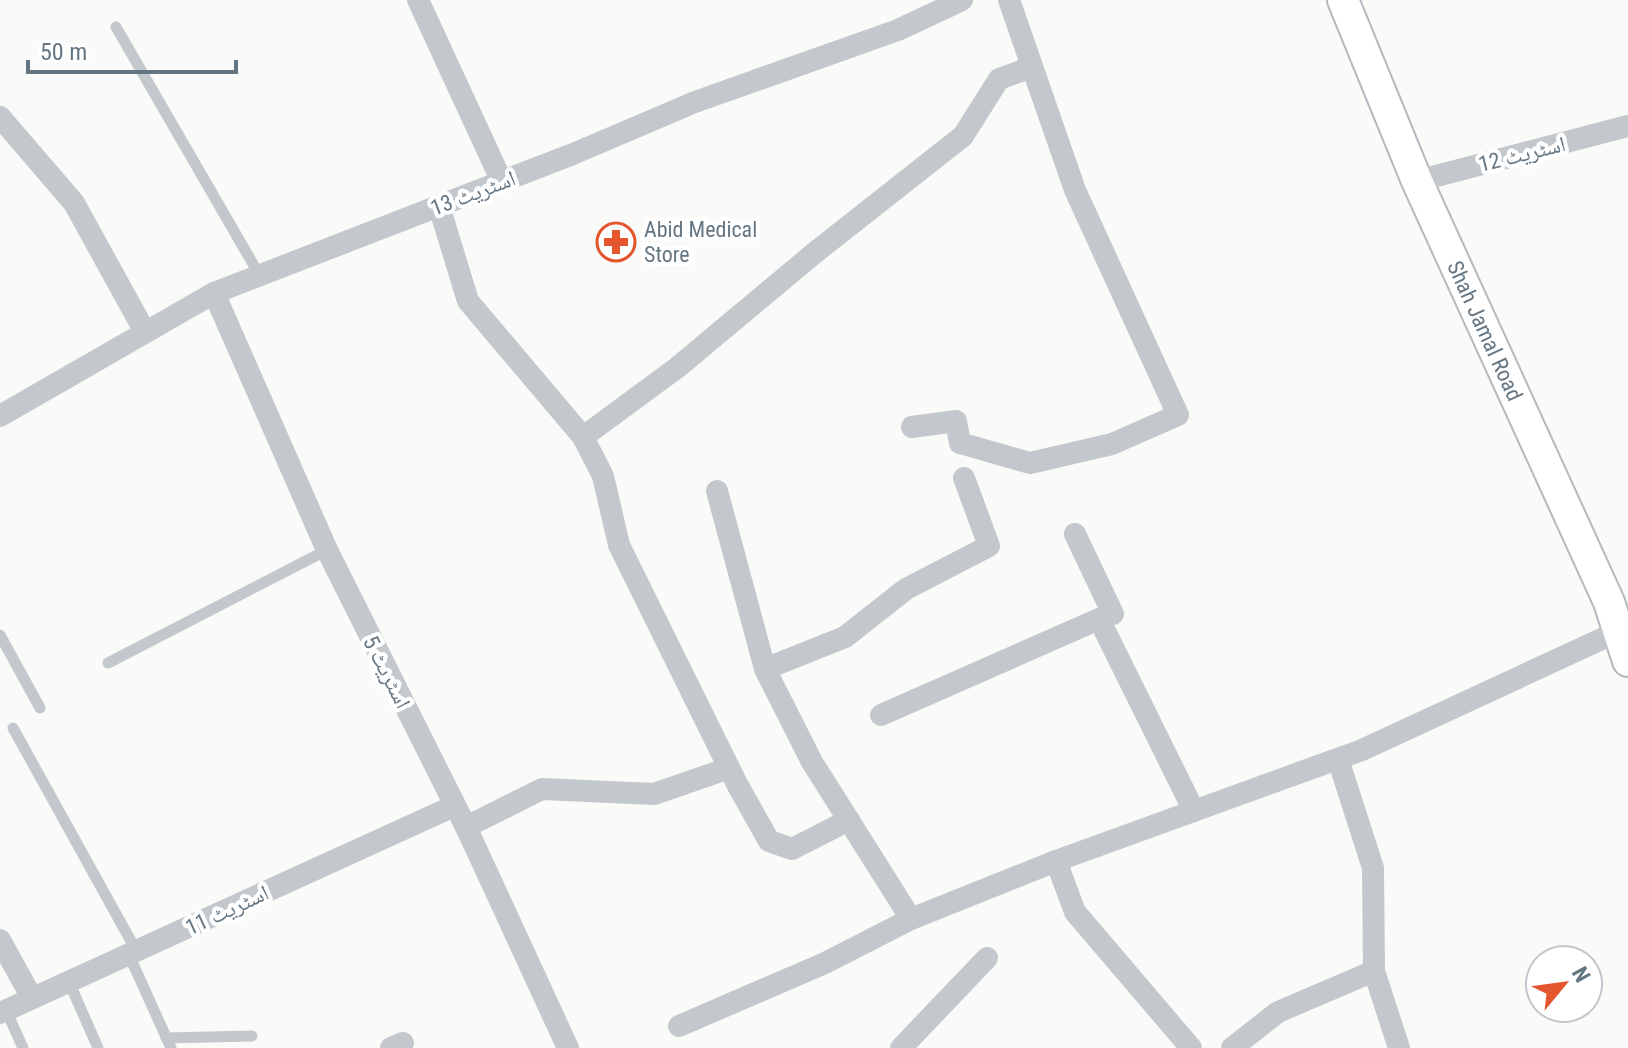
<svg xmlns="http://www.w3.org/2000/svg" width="1628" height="1048" font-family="'Roboto Condensed','Noto Naskh Arabic',sans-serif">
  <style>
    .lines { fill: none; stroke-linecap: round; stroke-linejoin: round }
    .secondary-casing { stroke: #b3babf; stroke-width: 34 }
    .lane { stroke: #c3c8cc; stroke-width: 11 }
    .street { stroke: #c3c8cc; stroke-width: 22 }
    .secondary { stroke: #fff; stroke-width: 30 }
    .labels { text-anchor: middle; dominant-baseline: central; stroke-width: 8; stroke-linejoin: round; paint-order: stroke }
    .street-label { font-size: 22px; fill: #657683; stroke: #fff }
    .poi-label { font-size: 22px; fill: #657683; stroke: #fff; text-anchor: start }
  </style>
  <rect width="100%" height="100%" fill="#fafaf8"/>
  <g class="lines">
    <g class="secondary-casing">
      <g id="secondary">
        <path id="s1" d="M1343 0 1417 181 1609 602 1628 661"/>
      </g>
    </g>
    <g class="lane">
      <path d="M116 27 260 276"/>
      <path d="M0 635 40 708"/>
      <path d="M108 663 327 550"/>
      <path d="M13 728 137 952"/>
      <path d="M129 955 171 1048"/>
      <path d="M69 982 98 1048"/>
      <path d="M6 1010 23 1048"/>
      <path d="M166 1038 252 1036"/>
    </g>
    <g class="street">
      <path d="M418 0 502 182"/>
      <path d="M0 117 74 203 145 332"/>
      <path d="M1417 181 1628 126"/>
      <path d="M439 206 468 301 583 437 603 476 619 545 737 784 769 841 792 849 849 820"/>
      <path d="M214 293 327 550 466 827 568 1048"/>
      <path d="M0 416 214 293 573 154 695 102 898 30 962 0"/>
      <path d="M912 427 956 421 960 443 1030 463 1112 444 1178 415 1075 190 1009 0"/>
      <path d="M583 437 678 367 812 255 963 136 999 79 1032 67"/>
      <path d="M717 491 765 669 812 762 911 919 1056 861 1362 750 1619 631"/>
      <path d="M1075 534 1113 614 1099 619 1194 811"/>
      <path d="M765 669 845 637 906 589 989 546 964 478"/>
      <path d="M881 715 1099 619"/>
      <path d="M1338 759 1373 868 1374 971"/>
      <path d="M466 827 542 789 654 794 729 768"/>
      <path d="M1056 861 1075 912 1191 1048"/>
      <path d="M0 940 32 998"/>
      <path d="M0 1013 454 806"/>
      <path d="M679 1026 825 963 911 919"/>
      <path d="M391 1048 403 1043"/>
      <path d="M901 1048 987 958"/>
      <path d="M1232 1048 1278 1012 1374 971 1399 1048"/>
    </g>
    <use href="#secondary" class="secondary"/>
  </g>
  <defs>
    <g id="pharmacy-ring" transform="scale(2)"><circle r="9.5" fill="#fff" stroke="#e4572e" stroke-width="1.5"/><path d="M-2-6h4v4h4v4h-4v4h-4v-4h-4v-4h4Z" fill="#e4572e"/></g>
  </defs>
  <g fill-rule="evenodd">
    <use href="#pharmacy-ring" x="616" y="242"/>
  </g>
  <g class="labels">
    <g class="street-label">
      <text transform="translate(1522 154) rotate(-14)">اسٹریٹ 12</text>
      <text transform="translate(473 193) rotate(-21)">اسٹریٹ 13</text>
      <text stroke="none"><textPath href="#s1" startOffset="360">Shah Jamal Road</textPath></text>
      <text transform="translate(387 672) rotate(63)">اسٹریٹ 5</text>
      <text transform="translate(227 910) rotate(-25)">اسٹریٹ 11</text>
    </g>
    <g class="poi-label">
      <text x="644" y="229">Abid Medical<tspan x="644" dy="25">Store</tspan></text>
    </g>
  </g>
  <g transform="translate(1564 984) rotate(61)"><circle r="38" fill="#ffffff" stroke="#c1c8cd" stroke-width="2"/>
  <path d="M0-6L14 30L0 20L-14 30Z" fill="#e4572e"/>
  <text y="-12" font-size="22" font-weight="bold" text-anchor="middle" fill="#657683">N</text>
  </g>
  <path d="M28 60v12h208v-12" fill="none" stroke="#657683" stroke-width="4"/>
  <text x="40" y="60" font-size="24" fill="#657683" stroke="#ffffff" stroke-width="6" paint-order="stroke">50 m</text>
</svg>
